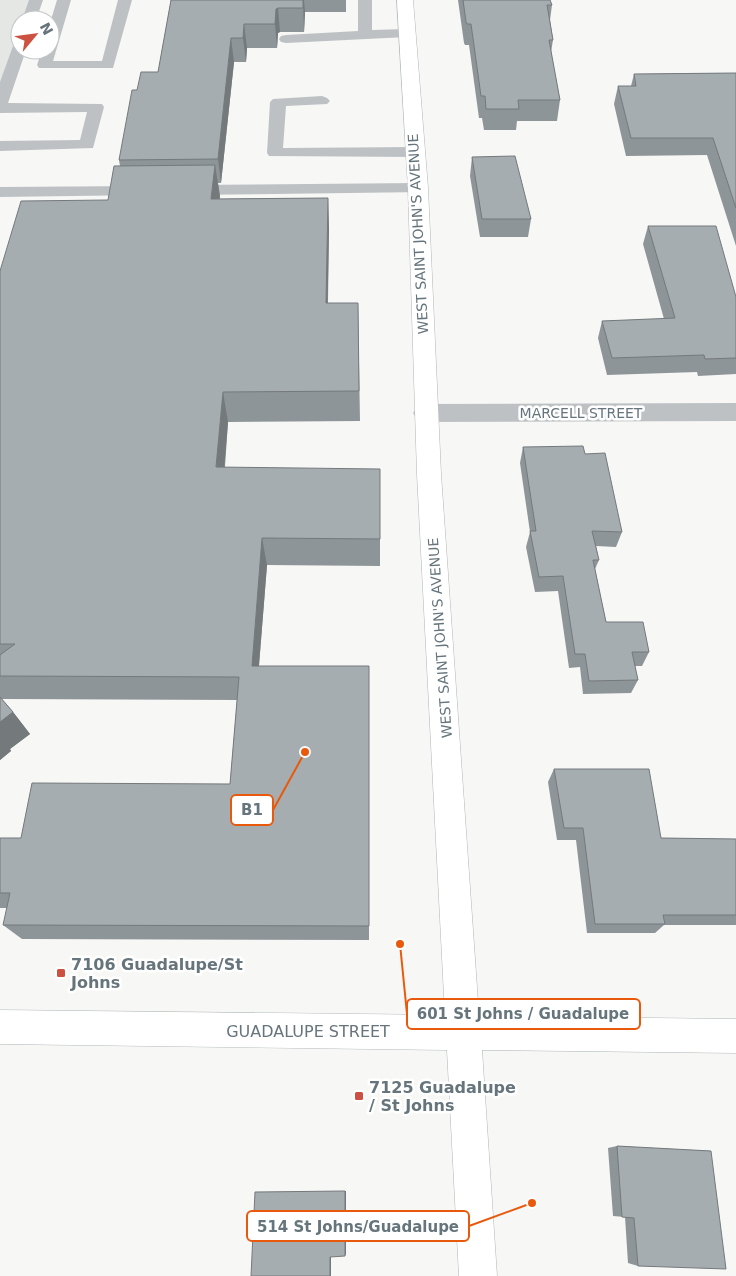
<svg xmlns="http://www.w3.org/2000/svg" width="736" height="1276" font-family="'DejaVu Sans',sans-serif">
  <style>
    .built { fill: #e5e7e5 }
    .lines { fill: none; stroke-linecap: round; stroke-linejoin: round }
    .secondary-casing { stroke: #afb6b9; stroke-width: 1 }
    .lane { fill: #bdc1c4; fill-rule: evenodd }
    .street { fill: #bdc1c4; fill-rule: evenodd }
    .secondary { fill: #fff; fill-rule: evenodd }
    .wall { fill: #8e9598 }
    .shaded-wall { fill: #74797c }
    .building { fill: #a5adb1; stroke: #74797c }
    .poi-dot { fill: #cc5140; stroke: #fff; stroke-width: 2 }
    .labels { text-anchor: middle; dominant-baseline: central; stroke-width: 5; stroke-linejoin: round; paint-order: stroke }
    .street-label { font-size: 14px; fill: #66757c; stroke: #fff }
    .near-poi-label { font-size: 16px; font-weight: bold; fill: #66757c; stroke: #fff; text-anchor: start }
    .near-street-label { font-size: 16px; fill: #66757c; stroke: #fff }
    .leader { fill: none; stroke: #e8590c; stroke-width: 2 }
    .callout-dot { fill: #e8590c; stroke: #fff; stroke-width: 2 }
    .callout { fill: #fff; stroke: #e8590c; stroke-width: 2 }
    .callout-label { font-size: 15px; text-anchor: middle; font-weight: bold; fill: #66757c }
  </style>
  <rect width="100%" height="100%" fill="#f7f7f5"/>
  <path class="built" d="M0 0H30L23 20H20V28L0 87Z"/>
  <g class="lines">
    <g class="secondary-casing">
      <path id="secondary" d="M397 0H413L428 188 441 474 479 1016 736 1019V1053L482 1050 497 1276H459L447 1050 0 1044V1010L445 1015 417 474 408 188Z"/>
    </g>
    <g class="lane">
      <path d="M29 0H43L36 20H22Z"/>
      <path d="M57 0H71L53 61H102L118 0H132L113 68H39L37 65 42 50H50V23Z"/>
      <path d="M358 0H372V30L407 29 412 30 414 33 412 36 407 37 286 43 281 42 279 39 281 36 286 35 358 31Z"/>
      <path d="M20 42V50H26L8 103 102 104 104 107 93 148 0 151V141L80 140 87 112 0 113V82L13 46 15 43Z"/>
      <path d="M322 96 327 98 330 101 327 104 286 106 283 148 415 147 421 149 423 152 421 155 415 157 269 156 267 153 270 102 273 99Z"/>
      <path d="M418 183 424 184 426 188 424 192 187 195 181 194 179 190 181 186 187 185Z"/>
      <path d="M141 186 147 187 149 191 147 195 0 197V187Z"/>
    </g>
    <path class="street" d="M736 403V421L425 422 417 419 413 413 417 407 425 404Z"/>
    <use href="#secondary" class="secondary"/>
  </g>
  <g class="wall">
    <path d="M171 0H346V12H305L304 32H280L278 33 277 48H247L246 62H234L221 183H218L220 199 328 198 329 229 328 303H358L360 421 228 422 225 467 380 539V566L267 565 259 666H369V940L22 939 3 925 7 908H0V838H21L230 784 237 700 2 699 13 712 30 734 10 749 11 751 0 760V271L108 200 120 166 119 160 137 90 158 72Z"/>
    <path d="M458 0H550L552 5 550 20 553 40 551 52 560 100 557 121H517L516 130H484L482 118H479L469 45H465L464 43Z"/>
    <path d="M736 73V246L707 155 626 156 614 104 618 86H631L634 74Z"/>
    <path d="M472 157 531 219 528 237H480L470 176Z"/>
    <path d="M648 226 736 297V374L698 376 697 372 607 375 598 338 602 321 664 319 643 244Z"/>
    <path d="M523 447 585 454 622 532 616 547 596 546 599 560 595 569 606 622 649 652 642 666H635L638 680 631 693 583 694 580 667 569 668 558 591 535 592 526 547 530 532 520 463Z"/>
    <path d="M554 769 661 838 736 839V925H664L655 933H587L576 840H557L548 782Z"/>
    <path d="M617 1146 711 1151 638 1266 628 1263 625 1217 613 1216 608 1148Z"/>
  </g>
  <g class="shaded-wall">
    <path d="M303 0H304L305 12 304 32Z"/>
    <path d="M278 8 280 32 278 33 277 48 275 24 276 9Z"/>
    <path d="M244 24 247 48 246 62 243 38Z"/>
    <path d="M231 38 234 62 221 183 218 159Z"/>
    <path d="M215 165 220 196 216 230 211 199Z"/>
    <path d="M328 198 329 229 327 334 326 303Z"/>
    <path d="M223 392 228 422 222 495 216 467Z"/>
    <path d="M262 538 267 565 257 689 252 666Z"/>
    <path d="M13 712 30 734 10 749 11 751 0 760V722Z"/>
    <path d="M345 1191H346V1254L345 1256Z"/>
    <path d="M331 1255V1276H330V1257Z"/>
  </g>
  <g class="building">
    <path d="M171 0H303V8H278L276 9 275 24H244L243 38H231L218 159 119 160 132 90H137L141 72H158Z"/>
    <path d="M463 0H550L552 5H547L553 40H549L560 100H518L519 109H486L485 96H481L471 24H467L466 22Z"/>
    <path d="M736 73V208L713 138H631L618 86H636L634 74Z"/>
    <path d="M515 156 531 219H482L472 157Z"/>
    <path d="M215 165 211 199 328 198 326 303H358L359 391 223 392 216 467 380 469V539L262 538 252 666H369V926L3 925 10 893H0V838H21L32 783 230 784 239 677 0 676V655L15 644H0V271L21 201 108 200 114 166Z"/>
    <path d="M648 226H716L736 297V358L705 359 704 355 612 358 602 321 675 318Z"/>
    <path d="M583 446 585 454 605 453 622 532 592 531 599 560H593L606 622H643L649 652H632L638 680 589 681 585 654H575L563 576 539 577 530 531H536L523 447Z"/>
    <path d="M0 697 13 712 0 722Z"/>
    <path d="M554 769H649L661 838 736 839V915H663L665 924H595L583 828H564Z"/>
    <path d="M617 1146 711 1151 726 1269 638 1266 634 1218 622 1217Z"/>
    <path d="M345 1191V1256L330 1257V1276H251L255 1192Z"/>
  </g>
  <g class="poi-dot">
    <rect x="56" y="968" width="10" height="10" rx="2.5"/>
    <rect x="354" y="1091" width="10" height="10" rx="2.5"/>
  </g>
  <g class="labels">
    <g class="street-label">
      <text transform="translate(418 234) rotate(-93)">WEST SAINT JOHN'S AVENUE</text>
      <text x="581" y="413">MARCELL STREET</text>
      <text transform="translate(440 638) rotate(-94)">WEST SAINT JOHN'S AVENUE</text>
    </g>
    <g class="near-poi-label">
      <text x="71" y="964">7106 Guadalupe/St<tspan x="71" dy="18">Johns</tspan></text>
      <text x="369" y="1087">7125 Guadalupe<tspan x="369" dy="18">/ St Johns</tspan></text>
    </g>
    <g class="near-street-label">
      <text x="308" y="1031">GUADALUPE STREET</text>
    </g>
  </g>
  <path class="leader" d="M305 752L273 810M400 944L407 1014M532 1203L469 1226"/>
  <g class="callout-dot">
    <circle cx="305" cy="752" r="5"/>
    <circle cx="400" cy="944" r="5"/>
    <circle cx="532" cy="1203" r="5"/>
  </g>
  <g class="callout">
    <rect x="231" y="795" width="42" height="30" rx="5"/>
    <rect x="407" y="999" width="233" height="30" rx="5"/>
    <rect x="247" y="1211" width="222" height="30" rx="5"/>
  </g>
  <g class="callout-label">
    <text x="252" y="815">B1</text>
    <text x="523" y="1019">601 St Johns / Guadalupe</text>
    <text x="358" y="1232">514 St Johns/Guadalupe</text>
  </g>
  <g transform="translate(35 35) rotate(61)"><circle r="24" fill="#ffffff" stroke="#c2c8cb"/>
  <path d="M0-4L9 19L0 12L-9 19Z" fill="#cc5140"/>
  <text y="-8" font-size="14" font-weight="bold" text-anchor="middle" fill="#66757c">N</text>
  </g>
</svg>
